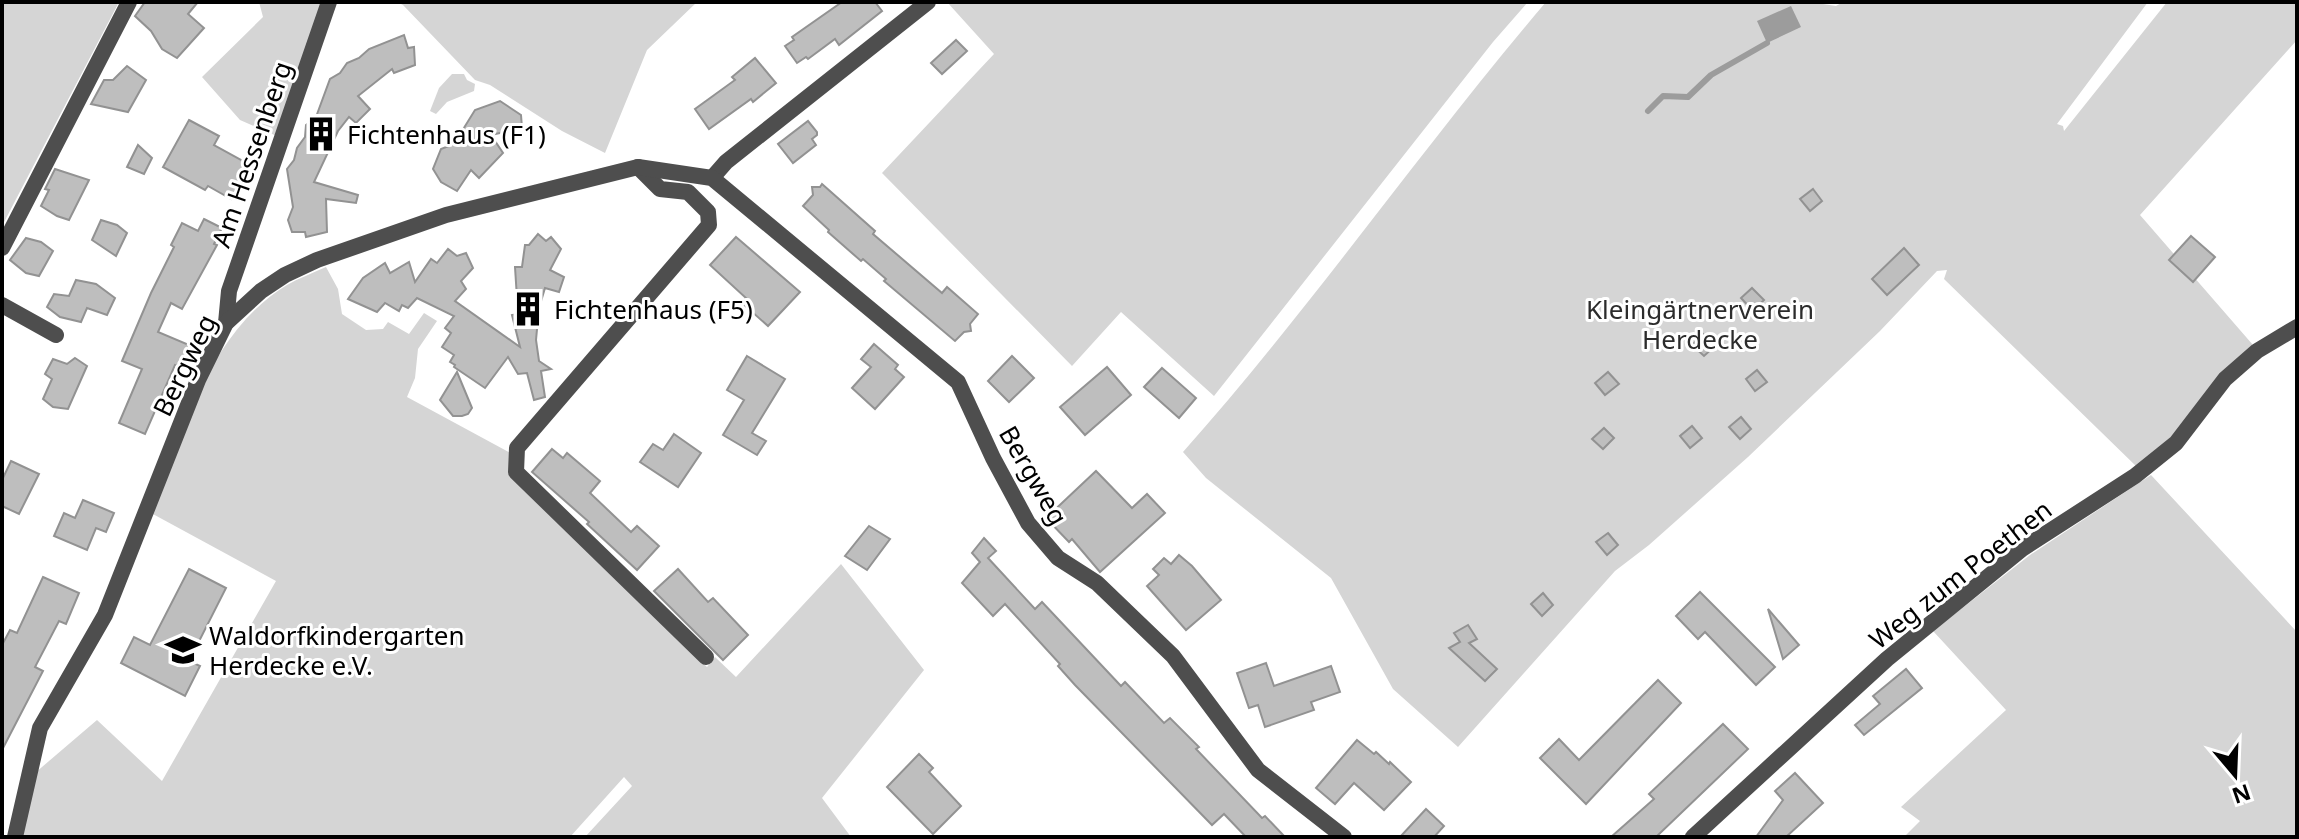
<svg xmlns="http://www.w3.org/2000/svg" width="2299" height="839" font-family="'Noto Sans',sans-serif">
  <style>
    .green { fill: #d5d5d5 }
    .water { fill: #9c9c9c }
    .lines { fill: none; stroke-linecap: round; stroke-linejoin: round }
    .stream { stroke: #9c9c9c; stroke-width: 6 }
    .building { fill: #bebebe; stroke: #929292; stroke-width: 2 }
    .minor { stroke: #4e4e4e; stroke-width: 16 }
    .labels { text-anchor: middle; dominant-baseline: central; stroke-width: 6; stroke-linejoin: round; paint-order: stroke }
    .poi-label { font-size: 26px; fill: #000; stroke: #fff; text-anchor: start }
    .street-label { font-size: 26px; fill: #000; stroke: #fff }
    .park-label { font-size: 26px; fill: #2c2c2c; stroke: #fff }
  </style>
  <rect width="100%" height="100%" fill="#fff"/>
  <g class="green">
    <path d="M2 2H119L2 226Z"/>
    <path d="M259 2H325L279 137 240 120 202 77 263 17Z"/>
    <path d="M397 2H697L647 50 605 153 562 131 490 85 475 80 403 5Z"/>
    <path d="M947 2H1528L1493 42 1214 396 1121 312 1072 366 882 173 994 54Z"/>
    <path d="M1546 2H1810L1836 6 1843 2H2148L2057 124 2063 126 2064 131 2167 2H2297V40L2140 215 2253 345 2174 437 2138 468 1944 279 1947 270 1937 271 1880 331 1748 457 1649 545 1615 571 1458 747 1393 689 1331 578 1206 478 1183 452C1311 308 1421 149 1546 2Z"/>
    <path d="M452 74H464L467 80 475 84 474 91 447 102 436 114 430 111 439 88Z"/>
    <path d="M326 267 338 289 342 314 366 330 383 329 388 322 409 334 424 313 437 321 418 349 415 378 407 397 514 455 511 476 707 667 715 657 736 677 841 564 924 670 822 798 851 837H585L632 786 624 777 570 837H17L35 773 97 720 162 781 276 581 151 513C184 432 208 333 287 285 299 278 313 273 326 267Z"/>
    <path d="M2151 475 2297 632V837H1904L1920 821 1901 807 2006 710 1933 631 2030 555Z"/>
  </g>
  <path class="water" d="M1791 6 1801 27 1767 43 1757 21Z"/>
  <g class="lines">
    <path class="stream" d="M1648 111 1663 96 1688 97 1711 75 1767 43"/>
  </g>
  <g class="building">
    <path d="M145 2H198L188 14 204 28 177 58 162 49 151 31 135 16Z"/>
    <path d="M842 2H875L882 11 839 45 835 39 808 59 806 57 797 63 785 46 794 40 792 37Z"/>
    <path d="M404 35 408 48 414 47 415 65 394 73 392 69 358 96 370 109 356 123 349 117 338 131 314 182 358 195 356 203 326 199 327 232 306 237 305 232H292L288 220 293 207 287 169 294 160 297 148 305 137 306 125 316 117 330 79 340 73 347 63 359 58 369 49Z"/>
    <path d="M956 40 967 51 942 74 931 63Z"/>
    <path d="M755 58 776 83 753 102 751 99 709 129 695 109 735 80 732 77Z"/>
    <path d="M127 66 146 80 128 112 91 104 104 80H113Z"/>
    <path d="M500 101 521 115 522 128 491 135 503 153 479 178 471 170 457 191 441 182 433 169 441 149 454 144 475 110Z"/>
    <path d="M189 120 219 136 214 145 250 165 231 199 208 186 205 190 163 167Z"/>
    <path d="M808 121 817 132V135L812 139 816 145 793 163 778 144Z"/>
    <path d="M138 145 152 158 144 174 127 167Z"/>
    <path d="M55 169 89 180 69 220 57 216 41 206 49 190 45 189Z"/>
    <path d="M822 184 875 231 873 234 942 293 947 287 978 314 970 324 971 331 964 332 955 341 884 281 886 279 863 259 861 261 828 232 829 230 803 206 813 195 812 187H820Z"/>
    <path d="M1813 189 1822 201 1810 211 1800 199Z"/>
    <path d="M204 219 222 228 214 244 217 245 182 309 171 303 158 332 189 345 180 367 175 365 145 434 119 423 142 369 122 361 151 293 174 247 171 245 182 223 198 231Z"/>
    <path d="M101 220 117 225 127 233 116 256 92 240Z"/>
    <path d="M538 234 546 241 551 237 561 249 550 270 564 277 559 292 545 288 539 308 536 340 539 361 551 369 541 371 545 397 534 400 527 373 518 374 508 357 485 388 454 367 455 365 450 362 454 355 442 347 451 333 445 328 454 316 417 298 408 308 402 305 399 311 385 303 377 312 348 299 363 278 385 263 390 273 409 262 415 282 431 259 437 263 448 249 457 256 466 253 473 268 461 281 466 289 455 301 520 347 512 315 518 314 515 267H522L525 245H529Z"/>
    <path d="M2191 236 2215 257 2193 282 2169 260Z"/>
    <path d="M736 237 800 292 768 326 742 303 746 298 710 265Z"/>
    <path d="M26 238 41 242 53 251 39 276 26 273 10 260Z"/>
    <path d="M1904 248 1919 265 1887 295 1872 279Z"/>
    <path d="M76 280 96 284 115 298 107 315 87 308 81 322 60 317 47 307 54 294 69 296Z"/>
    <path d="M1752 288 1764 300 1753 311 1741 298Z"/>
    <path d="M1703 334 1715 346 1704 356 1692 345Z"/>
    <path d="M874 344 898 365 895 369 904 377 875 409 852 388 871 367 861 359Z"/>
    <path d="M747 356 785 379 752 433 766 441 757 455 723 435 744 400 727 390Z"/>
    <path d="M1012 356 1034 378 1009 402 988 381Z"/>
    <path d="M75 358 87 366 68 409 53 407 43 399 52 379 45 374 53 359 67 364Z"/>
    <path d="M1107 367 1131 395 1085 435 1060 407Z"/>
    <path d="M1162 368 1196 398 1179 418 1144 387Z"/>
    <path d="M1757 370 1767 382 1755 391 1746 379Z"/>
    <path d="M457 372 472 408 468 414 462 416H453L440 400Z"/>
    <path d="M1608 372 1619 384 1605 395 1595 383Z"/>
    <path d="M1741 417 1751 429 1740 439 1729 427Z"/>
    <path d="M1692 426 1702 438 1690 448 1680 436Z"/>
    <path d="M1604 428 1614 438 1603 449 1592 439Z"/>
    <path d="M674 434 701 453 678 487 640 462 653 444 663 450Z"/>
    <path d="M552 449 563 458 567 453 600 481 590 493 631 532 637 526 659 546 637 570 587 524 589 522 532 472Z"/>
    <path d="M11 461 39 474 19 514 2 506V480Z"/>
    <path d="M1096 471 1132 508 1147 494 1165 513 1100 572 1072 539 1069 542 1046 518Z"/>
    <path d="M83 500 114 513 106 532 96 528 87 550 54 536 64 513 75 518Z"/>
    <path d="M869 526 890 539 867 570 845 556Z"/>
    <path d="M1608 533 1618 545 1607 555 1596 542Z"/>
    <path d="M984 538 996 551 988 558 1035 609 1042 602 1121 686 1125 682 1164 723 1170 718 1199 747 1196 749 1262 818 1265 816 1285 837H1246L1224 814 1212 825 1075 685 1058 666 1060 664 1005 604 993 616 962 583 980 562 972 553Z"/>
    <path d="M1179 555 1192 566 1221 600 1186 630 1147 586 1159 575 1153 569 1164 558 1171 564Z"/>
    <path d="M189 569 226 588 189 661 200 666 185 696 121 663 134 637 150 645Z"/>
    <path d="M678 569 708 602 713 598 748 635 723 660 654 591Z"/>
    <path d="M43 577 79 593 66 624 59 621 35 667 43 671 2 750V645L10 630 17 633Z"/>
    <path d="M1700 592 1775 667 1756 685 1705 632 1698 639 1676 616Z"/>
    <path d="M1543 593 1553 605 1542 616 1531 604Z"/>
    <path d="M1768 609 1799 645 1783 659Z"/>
    <path d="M1468 625 1477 639 1469 643 1497 669 1485 681 1449 648 1460 642 1454 633Z"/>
    <path d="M1266 663 1274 686 1331 666 1340 692 1311 702 1314 710 1265 727 1258 705 1249 708 1237 673Z"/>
    <path d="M1906 669 1922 688 1864 735 1855 725 1880 704 1873 696Z"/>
    <path d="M1658 680 1681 703 1586 804 1540 758 1559 739 1579 760Z"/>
    <path d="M1723 724 1748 749 1656 837H1611L1654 799 1649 794Z"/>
    <path d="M1357 740 1374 754 1376 752 1389 764 1390 762 1411 782 1384 810 1354 783 1335 804 1316 788Z"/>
    <path d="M919 754 933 768 929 772 961 806 933 834 887 787Z"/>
    <path d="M1795 773 1823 803 1786 837H1756L1783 800 1775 791Z"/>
    <path d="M1426 809 1444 826 1434 837H1400Z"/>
  </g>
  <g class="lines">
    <g class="minor">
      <path d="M638 167 660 189 688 192 708 212 709 225 517 448 516 472 706 657"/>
      <path d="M712 178 726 162 928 2"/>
      <path d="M2 248 129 2"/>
      <path d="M2 305 56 335"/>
      <path d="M226 323 229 291 329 2"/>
      <path d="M15 837 40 728 105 615 198 380 226 323 261 291 285 275 317 260 446 215 638 167 712 178 958 382 993 458 1028 523 1058 558 1097 583 1173 656 1258 770 1344 837"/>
      <path d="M1693 837 1887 659 2022 549 2135 476 2176 443 2225 379 2257 351 2297 327"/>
    </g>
  </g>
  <defs>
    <g id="building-bare" transform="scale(2.76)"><path d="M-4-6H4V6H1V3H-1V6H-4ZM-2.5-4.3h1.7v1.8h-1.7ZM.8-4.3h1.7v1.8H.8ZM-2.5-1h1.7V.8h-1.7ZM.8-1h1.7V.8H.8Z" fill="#000" stroke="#fff" stroke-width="2.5" paint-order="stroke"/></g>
    <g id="school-bare" transform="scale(2.76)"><path d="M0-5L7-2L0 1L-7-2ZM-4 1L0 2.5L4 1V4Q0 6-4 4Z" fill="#000" stroke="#fff" stroke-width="2.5" paint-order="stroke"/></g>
  </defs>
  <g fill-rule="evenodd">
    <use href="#building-bare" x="321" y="134"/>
    <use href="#building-bare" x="528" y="309"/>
    <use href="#school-bare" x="183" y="650"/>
  </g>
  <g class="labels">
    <g class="poi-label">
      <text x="347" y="134">Fichtenhaus (F1)</text>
      <text x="554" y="309">Fichtenhaus (F5)</text>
      <text x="209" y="635">Waldorfkindergarten<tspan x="209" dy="30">Herdecke e.V.</tspan></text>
    </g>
    <g class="street-label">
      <text transform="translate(251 154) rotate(-71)">Am Hessenberg</text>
      <text transform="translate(184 365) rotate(-64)">Bergweg</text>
      <text transform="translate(1034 475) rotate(60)">Bergweg</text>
      <text transform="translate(1960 574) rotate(-38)">Weg zum Poethen</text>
    </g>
    <g class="park-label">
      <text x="1700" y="309">Kleingärtnerverein<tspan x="1700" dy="30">Herdecke</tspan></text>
    </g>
  </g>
  <rect width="2299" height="839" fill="none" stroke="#000000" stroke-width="8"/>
  <g transform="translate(2235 775) rotate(161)" stroke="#ffffff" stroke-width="6" paint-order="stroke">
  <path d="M0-6L14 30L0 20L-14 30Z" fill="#000000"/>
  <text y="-12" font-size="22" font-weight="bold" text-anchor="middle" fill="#000000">N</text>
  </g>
</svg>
